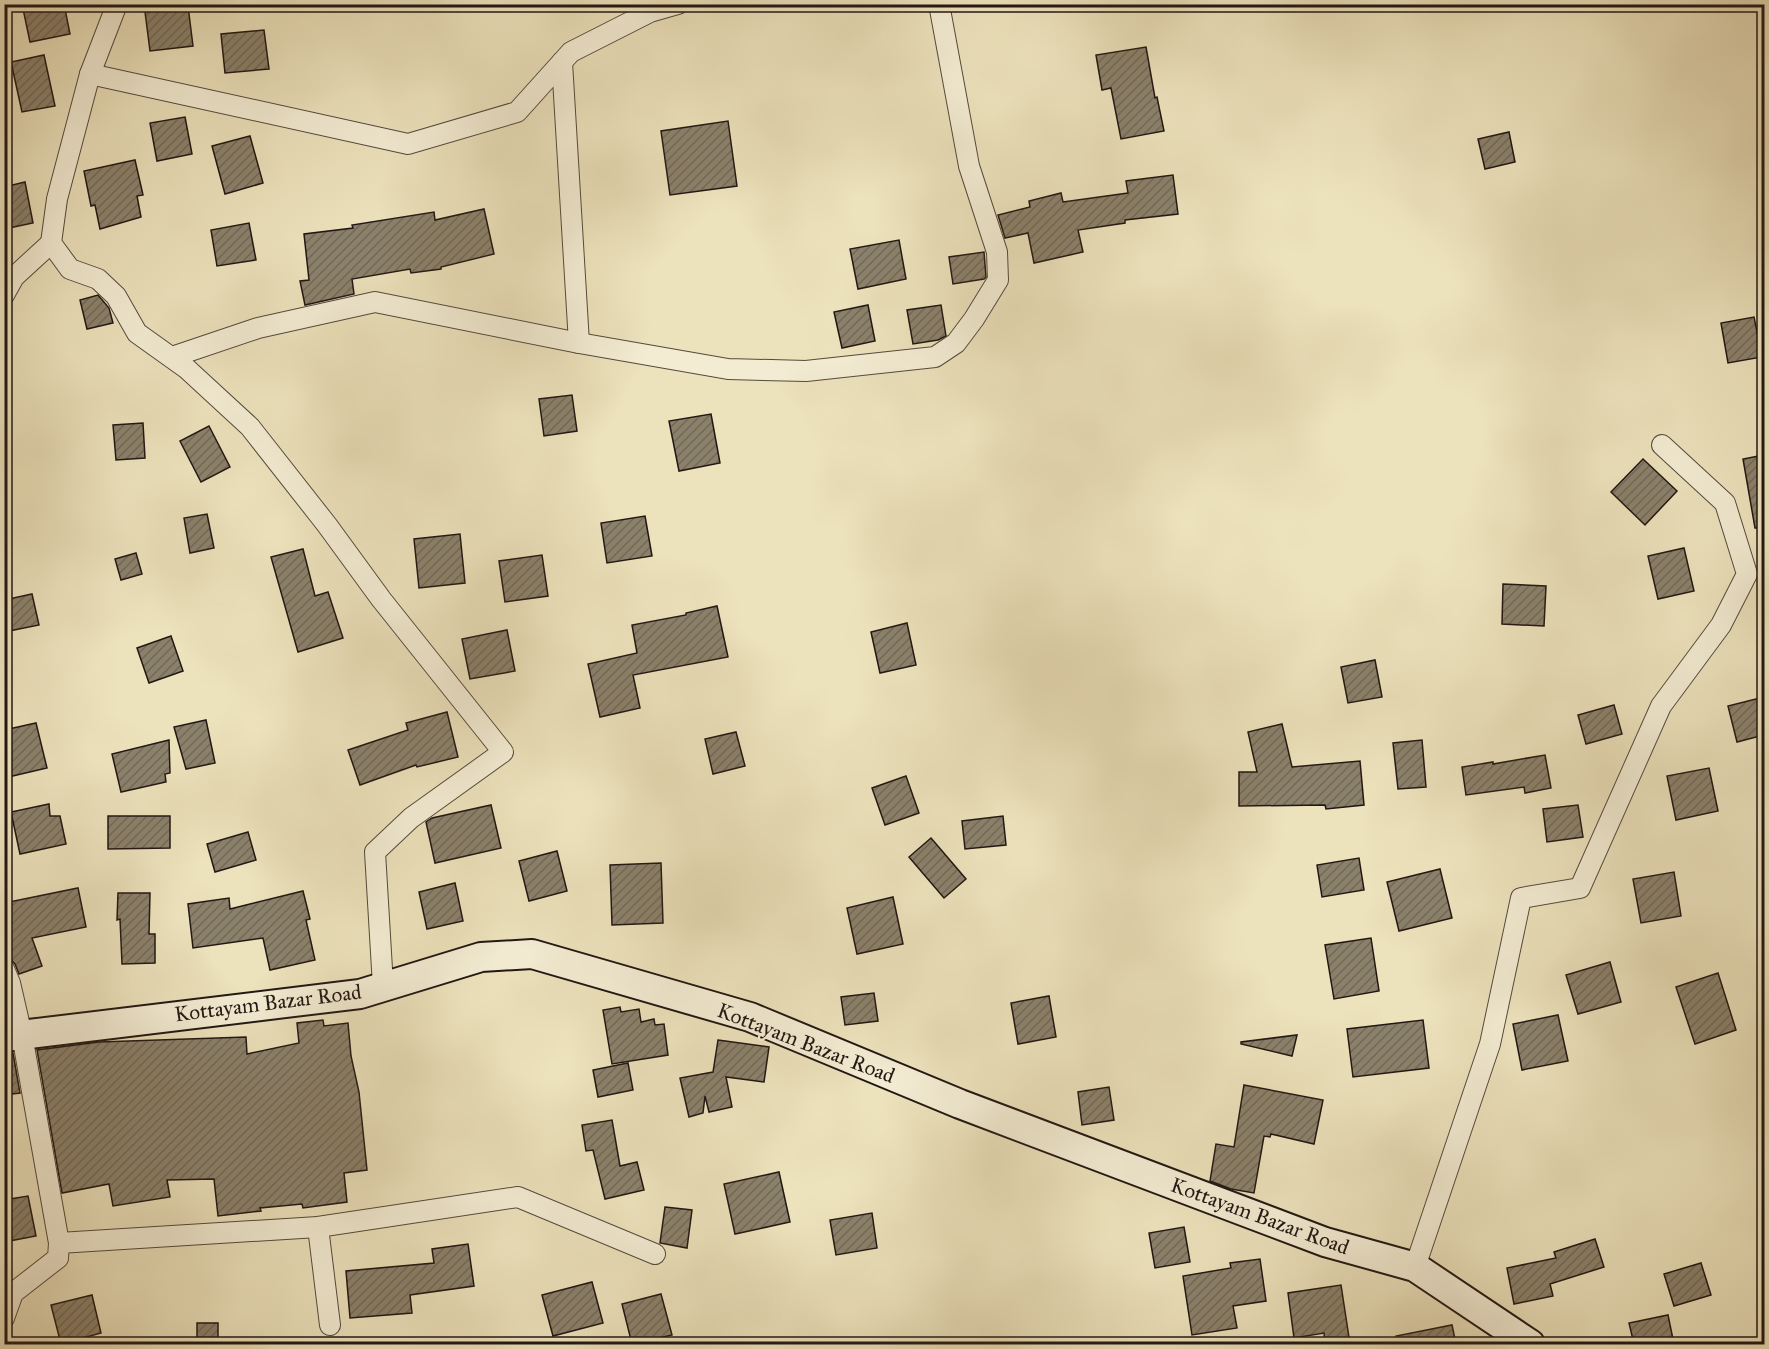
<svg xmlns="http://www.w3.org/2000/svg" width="1769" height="1349" font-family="'IM FELL Great Primer',serif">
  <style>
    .building { fill: url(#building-hatch); stroke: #221713; stroke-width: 1.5 }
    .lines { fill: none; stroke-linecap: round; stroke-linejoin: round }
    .street-casing { stroke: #544a3d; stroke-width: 22 }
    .secondary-casing { stroke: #221713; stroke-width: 32 }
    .street { stroke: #f3ecd3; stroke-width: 20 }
    .secondary { stroke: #f3ecd3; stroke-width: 28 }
    .labels { text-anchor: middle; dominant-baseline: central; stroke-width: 4.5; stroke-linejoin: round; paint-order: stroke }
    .street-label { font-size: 21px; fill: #221713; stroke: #f3ecd3 }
  </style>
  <defs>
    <pattern id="building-hatch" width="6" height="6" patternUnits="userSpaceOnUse" patternTransform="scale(1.5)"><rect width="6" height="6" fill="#8b816b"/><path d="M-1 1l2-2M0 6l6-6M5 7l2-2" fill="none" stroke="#716957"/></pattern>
  </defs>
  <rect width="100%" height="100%" fill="#ece2bc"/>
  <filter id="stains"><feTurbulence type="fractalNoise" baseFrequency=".00333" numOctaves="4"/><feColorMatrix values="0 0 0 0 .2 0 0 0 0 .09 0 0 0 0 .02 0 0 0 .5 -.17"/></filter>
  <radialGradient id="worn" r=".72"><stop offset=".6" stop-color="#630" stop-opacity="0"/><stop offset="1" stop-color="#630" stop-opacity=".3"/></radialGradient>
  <g class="building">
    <path d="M22 4H64L70 34 30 42Z"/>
    <path d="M188 6 193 46 150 51 145 12Z"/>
    <path d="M264 30 269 69 225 73 221 34Z"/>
    <path d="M1146 47 1155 98 1157 97 1164 131 1121 139 1111 88 1102 90 1096 55Z"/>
    <path d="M44 55 55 106 22 112 11 62Z"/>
    <path d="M185 117 192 154 157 161 150 123Z"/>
    <path d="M728 121 737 186 670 195 661 131Z"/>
    <path d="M1509 132 1515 162 1485 169 1478 139Z"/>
    <path d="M250 136 263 183 225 194 212 146Z"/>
    <path d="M135 160 143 195 137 196 141 217 100 229 95 205 91 206 84 171Z"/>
    <path d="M1173 175 1178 214 1125 220V223L1078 230 1083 252 1034 263 1028 233 1005 238 998 215 1030 207 1029 201 1061 193 1063 202 1128 193 1126 181Z"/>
    <path d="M25 182 33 223 4 229V187Z"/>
    <path d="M484 209 494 254 441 267V269L411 273 410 269 352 279 354 294 305 305 300 281 309 280 304 234 353 228 352 225 434 212 435 220Z"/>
    <path d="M249 223 256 260 217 266 211 230Z"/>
    <path d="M899 240 906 279 858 289 850 249Z"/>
    <path d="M984 252 986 277 984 279 953 284 949 257Z"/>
    <path d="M98 295 109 308 113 323 87 329 80 300Z"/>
    <path d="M868 305 875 341 842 348 834 312Z"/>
    <path d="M941 305 946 336 938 340 913 344 907 310Z"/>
    <path d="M1754 317 1762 357 1728 363 1721 323Z"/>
    <path d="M572 395 577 431 544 436 539 399Z"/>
    <path d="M711 414 720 463 679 471 669 421Z"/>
    <path d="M143 423 145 458 116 460 113 425Z"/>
    <path d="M209 426 230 467 201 482 180 441Z"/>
    <path d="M1764 455V528H1755L1743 459Z"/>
    <path d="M1643 459 1677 491 1645 525 1611 492Z"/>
    <path d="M207 514 214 548 190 553 184 518Z"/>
    <path d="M645 516 652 556 607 563 601 523Z"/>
    <path d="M460 534 465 583 419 588 414 539Z"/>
    <path d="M1684 548 1694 591 1658 599 1648 556Z"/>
    <path d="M303 549 315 596 328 592 343 638 298 652 271 557Z"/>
    <path d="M136 553 142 574 121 580 115 559Z"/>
    <path d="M542 555 548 596 505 602 499 561Z"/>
    <path d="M1503 584 1546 586 1544 626 1502 624Z"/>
    <path d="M32 594 39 625 4 632V600Z"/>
    <path d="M717 606 728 657 633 675 640 708 600 717 588 664 637 653 632 625 686 615V613Z"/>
    <path d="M907 623 916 665 880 673 871 632Z"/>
    <path d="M507 630 515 671 470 679 462 639Z"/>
    <path d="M171 636 183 671 149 683 137 648Z"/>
    <path d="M1375 660 1382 697 1348 703 1341 667Z"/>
    <path d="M1764 697V735L1737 742 1728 706Z"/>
    <path d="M1614 705 1622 734 1586 744 1578 715Z"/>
    <path d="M447 712 458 757 417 767 416 765 360 785 348 750 408 730 406 723Z"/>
    <path d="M206 720 215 763 186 769 174 727Z"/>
    <path d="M36 723 47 768 4 778V730Z"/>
    <path d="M1282 724 1292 767 1360 761 1364 805 1326 809 1325 805 1239 806V772H1257L1248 732Z"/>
    <path d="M736 732 745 766 713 774 705 739Z"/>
    <path d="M169 740 170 773 165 774 166 782 121 792 112 754Z"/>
    <path d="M1422 740 1426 787 1398 789 1393 743Z"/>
    <path d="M1545 755 1551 788 1525 793 1524 787 1466 795 1462 767 1493 762V764Z"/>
    <path d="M1709 768 1718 811 1676 820 1667 776Z"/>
    <path d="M906 776 919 813 885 825 872 788Z"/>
    <path d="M49 804 50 816H60L66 844 20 854 11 812Z"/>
    <path d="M491 805 501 848 435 863 426 822 432 818Z"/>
    <path d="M1578 805 1583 837 1547 842 1543 809Z"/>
    <path d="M108 816H170V848L108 849Z"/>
    <path d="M1003 816 1006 845 965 849 962 821Z"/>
    <path d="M248 832 256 860 215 872 207 844Z"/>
    <path d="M931 838 966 879 944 898 909 857Z"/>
    <path d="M557 851 567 891 529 901 519 861Z"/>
    <path d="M1359 858 1364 890 1322 897 1317 865Z"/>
    <path d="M661 863 663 923 612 925 610 865Z"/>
    <path d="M1440 869 1452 918 1399 931 1387 882Z"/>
    <path d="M1674 872 1681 916 1641 923 1633 879Z"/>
    <path d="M455 883 463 921 427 929 419 892Z"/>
    <path d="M78 888 86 927 32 938 42 966 19 974 15 964 9 958 4 946V903Z"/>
    <path d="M303 891 310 919 306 920 315 960 270 970 263 938 193 948 188 904 229 898 230 909Z"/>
    <path d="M118 893H150L149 934H155V963L122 964 120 919 117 920Z"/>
    <path d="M893 897 903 944 857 954 847 908Z"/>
    <path d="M1371 938 1379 991 1334 999 1325 945Z"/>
    <path d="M1610 962 1621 1002 1578 1014 1566 975Z"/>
    <path d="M1718 973 1736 1030 1695 1044 1676 987Z"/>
    <path d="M874 993 878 1021 845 1025 841 997Z"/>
    <path d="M1049 996 1056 1037 1018 1044 1011 1003Z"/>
    <path d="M620 1007 621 1012 639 1009 641 1022 654 1019 655 1025 664 1024 668 1055 612 1064 603 1010Z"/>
    <path d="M1558 1015 1568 1061 1522 1070 1513 1024Z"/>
    <path d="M323 1020 324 1026 348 1023 351 1056 359 1092 367 1170 344 1173 347 1202 303 1208 302 1204 260 1208 261 1211 218 1216 214 1179 167 1180 170 1197 113 1206 109 1184 62 1193 37 1050 99 1042 246 1037 247 1054 299 1043 297 1023Z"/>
    <path d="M1423 1020 1429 1068 1353 1077 1347 1029Z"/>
    <path d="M1297 1035 1292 1056 1241 1044V1042Z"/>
    <path d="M718 1040 769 1047 764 1082 726 1077 732 1107 709 1112 705 1096 703 1113 689 1117 680 1078 713 1072Z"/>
    <path d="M4 1053H13L20 1093 4 1095Z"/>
    <path d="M628 1063 633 1090 598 1097 593 1070Z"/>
    <path d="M1244 1085 1323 1100 1314 1144 1271 1134 1270 1137 1264 1136 1254 1193 1231 1189 1210 1181 1216 1144 1234 1147Z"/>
    <path d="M1109 1087 1114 1120 1082 1125 1078 1092Z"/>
    <path d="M612 1120 620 1166 637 1162 644 1190 605 1199 593 1150 586 1151 582 1125Z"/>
    <path d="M779 1172 790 1222 735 1234 724 1184Z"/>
    <path d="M28 1196 36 1236 4 1242V1200Z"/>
    <path d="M665 1207 692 1210 687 1248 660 1243Z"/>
    <path d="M872 1213 877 1248 836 1255 830 1220Z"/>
    <path d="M1184 1227 1190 1262 1155 1268 1149 1233Z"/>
    <path d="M1595 1239 1604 1267 1550 1284 1553 1296 1514 1304 1507 1268 1556 1258 1554 1252Z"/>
    <path d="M468 1244 474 1286 410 1295 412 1313 350 1318 346 1271 434 1263 432 1249Z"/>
    <path d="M1260 1259 1266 1301 1233 1306 1237 1328 1192 1335 1183 1276 1231 1268 1230 1263Z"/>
    <path d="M1701 1263 1711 1295 1674 1306 1664 1274Z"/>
    <path d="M592 1282 603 1323 553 1336 542 1295Z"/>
    <path d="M1341 1285 1350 1344H1325L1324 1333 1294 1338 1288 1293Z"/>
    <path d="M661 1294 672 1335 632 1344 622 1304Z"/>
    <path d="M92 1295 101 1333 61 1344 51 1305Z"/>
    <path d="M1668 1315 1674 1344H1634L1629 1323Z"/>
    <rect x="197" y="1323" width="21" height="21"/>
    <path d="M1452 1325 1456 1344H1397L1396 1336Z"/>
  </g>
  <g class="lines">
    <g class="street-casing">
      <g id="street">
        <path d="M117 4 90 74 57 199 51 243 70 269 98 279 116 296 137 333 186 368 250 427 327 525 381 599 503 752 411 818 375 852 383 986"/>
        <path d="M90 74 408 144 517 112 571 52 650 12 678 4"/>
        <path d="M4 295 14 277 51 243"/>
        <path d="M579 343 728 369 806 371 935 357 956 343 974 319 998 280 997 252 969 166 939 4"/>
        <path d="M172 357 258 328 375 302 579 343 562 62"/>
        <path d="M4 969 10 983 22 1035 59 1243 58 1258 13 1293 4 1318"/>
        <path d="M318 1227 330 1325"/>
        <path d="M59 1243 318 1227 518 1197 655 1254"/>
        <path d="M1415 1267 1490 1044 1521 898 1580 888 1661 706 1721 625 1747 574 1725 503 1662 445"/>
      </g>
    </g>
    <g class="secondary-casing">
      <path id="secondary" d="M4 1037 360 994 481 957 532 954 750 1017 960 1104 1325 1242 1415 1267 1530 1344"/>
    </g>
    <use href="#street" class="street"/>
    <use href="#secondary" class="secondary"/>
  </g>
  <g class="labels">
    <g class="street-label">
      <text transform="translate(268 1003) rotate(-7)">Kottayam Bazar Road</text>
      <text transform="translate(806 1043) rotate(21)">Kottayam Bazar Road</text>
      <text transform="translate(1260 1216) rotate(20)">Kottayam Bazar Road</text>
    </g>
  </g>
  <rect width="1769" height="1349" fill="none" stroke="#ece2bc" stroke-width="24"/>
  <rect x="6" y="6" width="1757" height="1337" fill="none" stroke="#221713" stroke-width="3"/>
  <rect x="12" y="12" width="1745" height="1325" fill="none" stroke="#221713" stroke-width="1.5"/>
  <rect width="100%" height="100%" filter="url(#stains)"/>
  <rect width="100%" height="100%" fill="url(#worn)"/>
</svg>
